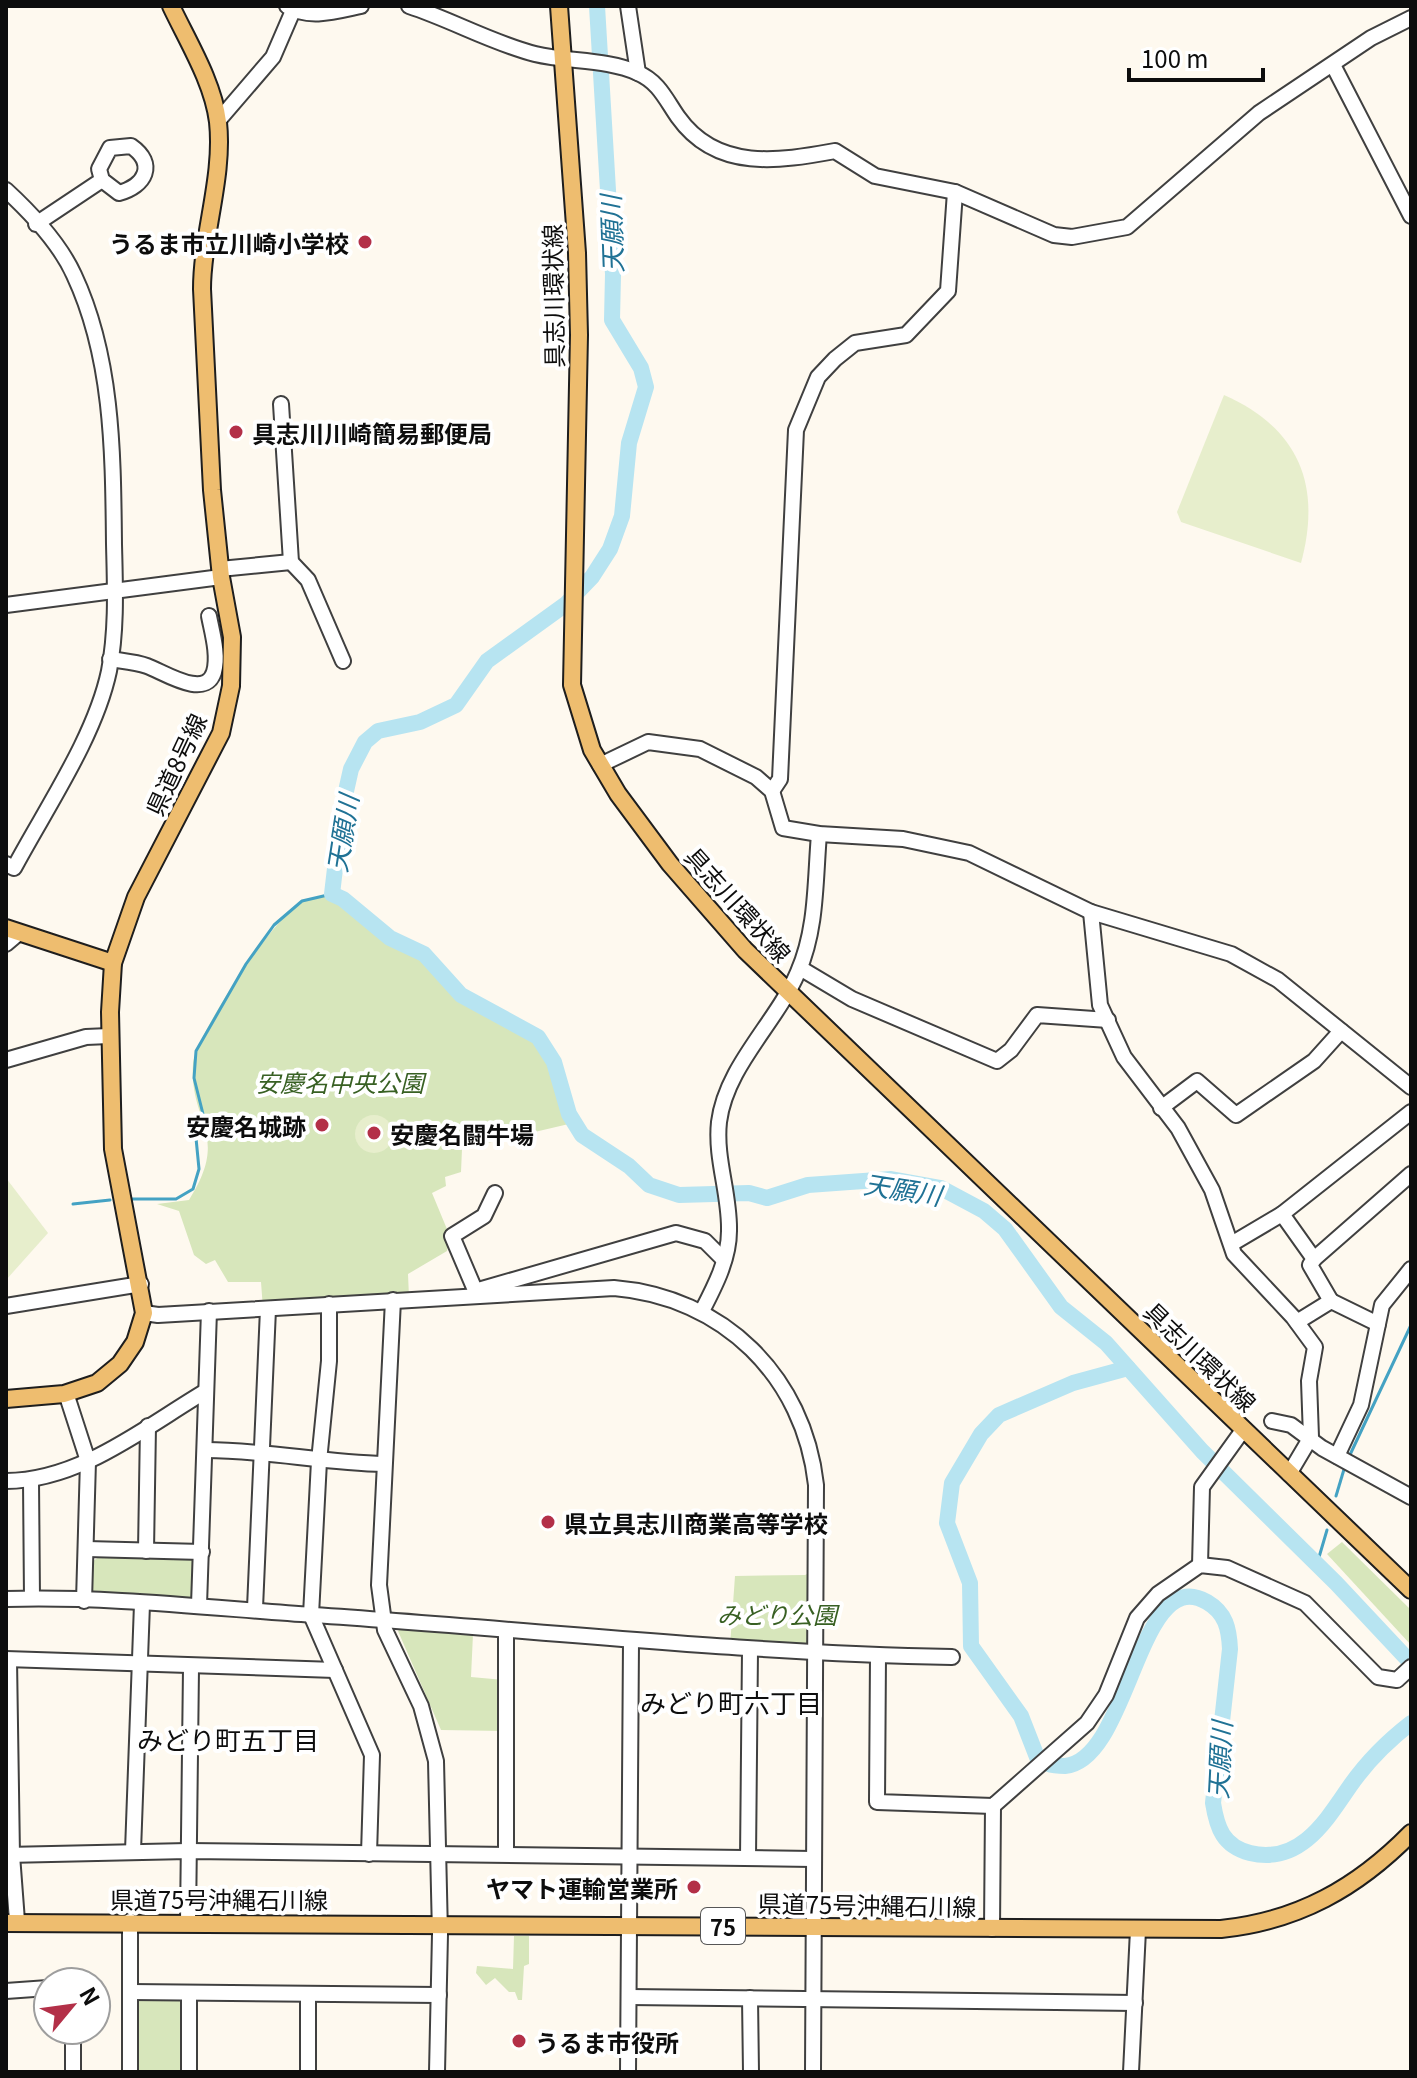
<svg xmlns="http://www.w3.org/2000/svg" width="1417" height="2078" font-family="Georgia,'Noto Sans JP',serif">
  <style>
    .green { fill: #d7e6bb }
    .pitch { fill: #e7eecc }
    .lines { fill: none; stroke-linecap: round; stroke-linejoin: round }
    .stream { stroke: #44a2c3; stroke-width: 3 }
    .river { stroke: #b7e4f1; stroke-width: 16 }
    .minor-casing { stroke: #404040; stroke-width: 18 }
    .major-casing { stroke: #1e1e1e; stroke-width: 20 }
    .minor { stroke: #fff; stroke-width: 14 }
    .major { stroke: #eebd6f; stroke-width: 16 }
    .poi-dot { fill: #b33048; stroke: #fff; stroke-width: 3 }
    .labels { text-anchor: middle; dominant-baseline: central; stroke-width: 8; stroke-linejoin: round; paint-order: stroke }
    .shield { fill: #fff; stroke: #565656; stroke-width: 2 }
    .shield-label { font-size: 22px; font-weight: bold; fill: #0d0d0d }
    .poi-label { font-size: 24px; font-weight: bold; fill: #0d0d0d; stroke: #fff; text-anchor: start }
    .street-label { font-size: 24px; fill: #0d0d0d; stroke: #fff }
    .park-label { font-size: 24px; font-style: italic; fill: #386023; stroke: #fff }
    .water-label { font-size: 26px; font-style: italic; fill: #207295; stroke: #fff }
    .neighbourhood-label { font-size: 26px; fill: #0d0d0d; stroke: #fff }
  </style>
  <rect width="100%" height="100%" fill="#fef9ef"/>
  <g class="green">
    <path d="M332 894 343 899 390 938 424 954 451 986 473 1004 538 1037 554 1062 573 1123 462 1149 461 1172 445 1177 446 1186 432 1193 449 1234 447 1251 408 1274 409 1297 263 1309 261 1282H228L215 1260 206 1264 194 1255 179 1211 157 1204 189 1200C231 1134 189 1123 193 1064 195 1036 275 915 302 902 310 897 322 896 332 894Z"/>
    <path d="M1342 1542 1411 1610V1645L1327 1554Z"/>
    <path d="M99 1557 201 1560 199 1605 88 1601 90 1563Z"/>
    <path d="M816 1570 815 1654 730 1646 735 1576 805 1575Z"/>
    <path d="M404 1625 473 1634 471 1677 504 1680 503 1731 441 1730 398 1631Z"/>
    <path d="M514 1936H529V1964L524 1966 522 2000H518L515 1992H509L495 1978 486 1985 476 1973 477 1966 513 1969Z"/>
    <path d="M141 1997H182L186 2003 185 2072H136L137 2001Z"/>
  </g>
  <g class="pitch">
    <path d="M1224 395C1299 428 1322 485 1301 563L1181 522 1177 512Z"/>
    <circle cx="374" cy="1134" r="19"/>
    <path d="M6 1178 48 1233 6 1280Z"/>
  </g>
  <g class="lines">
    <g class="stream">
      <path d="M131 1199H176L193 1189 199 1169 196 1138 204 1118 194 1078 196 1051 246 964 274 925 302 901 332 894"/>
      <path d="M73 1204 110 1200"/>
      <path d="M1348 1459 1411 1325"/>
      <path d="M1336 1496 1345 1466"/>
      <path d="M1317 1564 1327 1530"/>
    </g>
    <g class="river">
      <path d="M597 6 613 274 612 320 641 368 646 387 629 443 622 516 610 549 592 577 566 604 487 661 456 705 420 722 378 731 365 742 351 769 342 809 332 894 343 899 390 938 424 954 461 995 538 1037 554 1062 569 1114 582 1135 629 1166 649 1185 679 1195 749 1193 767 1198 808 1185 891 1179 941 1188 984 1211 1005 1229 1061 1307 1106 1343 1202 1451 1336 1583 1411 1663"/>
      <path d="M1128 1368 1073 1383 999 1415 981 1434 952 1483 947 1523 970 1583 971 1646 1021 1716 1037 1757C1043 1764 1056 1766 1065 1766 1130 1760 1138 1562 1207 1602 1226 1613 1229 1629 1230 1649L1213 1803C1217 1828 1223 1846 1250 1853 1300 1865 1326 1821 1350 1786 1366 1763 1389 1740 1411 1723"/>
    </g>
    <g class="minor-casing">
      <g id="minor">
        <path d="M287 6C309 20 337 11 361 6"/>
        <path d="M409 6C452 20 492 43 535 54 568 62 607 59 638 73 659 82 666 100 678 117 717 172 780 161 835 151L875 176 955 192 1054 235 1072 237 1127 227 1259 113 1371 38 1411 18"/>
        <path d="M628 6 638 73"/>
        <path d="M1333 65 1411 216"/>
        <path d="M218 121 273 57 295 6"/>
        <path d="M6 190C31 213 60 244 74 275 113 358 113 454 114 544 115 586 117 629 109 671 95 737 46 808 14 868L6 864"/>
        <path d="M36 224 102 180 99 169 110 148 131 146C157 164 145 186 119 193L102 180"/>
        <path d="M281 404 291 562 308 580 343 661"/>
        <path d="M220 569 291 562"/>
        <path d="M6 605 221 577"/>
        <path d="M110 659C122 661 136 662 147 666 164 672 205 700 214 672 219 655 212 632 209 616"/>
        <path d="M600 765 648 742 700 749 756 777 772 791 783 828 819 834 903 839 969 853 1091 912 1231 954 1278 980 1411 1087"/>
        <path d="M772 791 780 779 796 430 818 377 835 359 855 343 906 335 948 291 955 192"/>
        <path d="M1091 912 1100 1005 1124 1057 1178 1128 1212 1190 1234 1254 1293 1317 1315 1347 1309 1381 1311 1437 1289 1474"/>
        <path d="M6 944 19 933"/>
        <path d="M800 968 852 999 997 1061 1011 1050 1037 1015 1108 1020"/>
        <path d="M6 1060 86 1037 109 1036"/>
        <path d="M1161 1108 1197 1081 1236 1115 1314 1061 1341 1031"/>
        <path d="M1282 1214 1314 1259"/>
        <path d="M1233 1243 1282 1214 1411 1112"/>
        <path d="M475 1290 452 1236 484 1216 495 1193"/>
        <path d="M475 1291 676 1233 705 1241 724 1260"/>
        <path d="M393 1300 379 1585 385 1630 421 1706 436 1761 440 1934 437 2072"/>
        <path d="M1331 1301 1310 1265 1314 1259 1411 1174"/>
        <path d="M329 1304V1361L319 1461 311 1615 372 1755 369 1854"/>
        <path d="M6 1306 141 1284"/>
        <path d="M702 1311C715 1286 729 1259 729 1231 730 1194 715 1159 719 1122 726 1066 777 1022 798 972 817 929 815 881 819 834"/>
        <path d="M144 1313 158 1315 614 1288C723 1297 804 1376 816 1485L813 2072"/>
        <path d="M1297 1322 1331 1301 1378 1324"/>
        <path d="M66 1393 88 1461 84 1601"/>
        <path d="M1272 1421 1291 1425 1322 1448 1411 1497"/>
        <path d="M206 1450C266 1450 324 1463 384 1464"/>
        <path d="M1337 1456 1361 1405 1382 1305 1411 1269"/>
        <path d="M6 1481C80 1481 145 1427 206 1391"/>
        <path d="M31 1481 32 1598"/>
        <path d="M87 1549 202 1552"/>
        <path d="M146 1551 148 1426"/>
        <path d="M1200 1565 1202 1487 1243 1430"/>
        <path d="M6 1599C109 1596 211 1608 313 1615 526 1629 738 1653 952 1657"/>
        <path d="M199 1605 209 1311"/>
        <path d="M255 1608 268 1309"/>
        <path d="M878 1656 877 1802 993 1806 1087 1723 1106 1695 1137 1618 1158 1594 1200 1565 1227 1568 1305 1603 1378 1677 1397 1680 1411 1667"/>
        <path d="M6 1659 335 1670"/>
        <path d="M9 1660 12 1855 17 1921"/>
        <path d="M133 1851 142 1604"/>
        <path d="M506 1854V1631"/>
        <path d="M6 1855 188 1851 813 1859"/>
        <path d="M748 1858 750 1650"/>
        <path d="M188 1921 191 1668"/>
        <path d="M992 1929 993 1806"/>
        <path d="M6 1991 48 1988"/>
        <path d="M131 1992 439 1995"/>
        <path d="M308 1994V2072"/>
        <path d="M629 1997 1135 2003"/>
        <path d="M750 1998 751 2072"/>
        <path d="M73 2030V2072"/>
        <path d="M130 2072V1921"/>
        <path d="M189 2072V1993"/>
        <path d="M628 2072 631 1642"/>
        <path d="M1131 2072 1138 1930"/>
      </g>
    </g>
    <g class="major-casing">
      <g id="major">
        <path d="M559 6 577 253 579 335 572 685 592 750 618 794 670 864 745 950 1411 1590"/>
        <path d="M6 928 113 963"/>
        <path d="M6 1399 64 1394 97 1383 120 1364 135 1342 144 1313 113 1149 110 1012 113 963 136 897 221 733 231 686 232 637 221 577 212 490 202 289C202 234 224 177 218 122 213 82 188 42 171 6"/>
        <path d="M6 1923 1221 1929C1298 1921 1357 1888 1411 1833"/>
      </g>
    </g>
    <use href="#minor" class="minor"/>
    <use href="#major" class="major"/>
  </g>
  <g class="poi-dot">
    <circle cx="365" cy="242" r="8"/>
    <circle cx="236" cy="432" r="8"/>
    <circle cx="322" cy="1125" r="8"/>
    <circle cx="374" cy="1133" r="8"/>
    <circle cx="548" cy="1522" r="8"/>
    <circle cx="694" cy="1887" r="8"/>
    <circle cx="519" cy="2041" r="8"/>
  </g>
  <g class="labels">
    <rect class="shield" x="701" y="1908" width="44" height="36" rx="6"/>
    <g class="shield-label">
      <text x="723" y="1926">75</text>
    </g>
    <g class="poi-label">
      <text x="349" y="242" text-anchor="end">うるま市立川崎小学校</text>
      <text x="252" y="432">具志川川崎簡易郵便局</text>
      <text x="306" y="1125" text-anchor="end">安慶名城跡</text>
      <text x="390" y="1133">安慶名闘牛場</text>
      <text x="564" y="1522">県立具志川商業高等学校</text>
      <text x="678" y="1887" text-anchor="end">ヤマト運輸営業所</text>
      <text x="535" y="2041">うるま市役所</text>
    </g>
    <g class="street-label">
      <text transform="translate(552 296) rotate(-91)">具志川環状線</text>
      <text transform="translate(175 764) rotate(-65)">県道8号線</text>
      <text transform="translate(739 904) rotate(48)">具志川環状線</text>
      <text transform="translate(1201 1356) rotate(44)">具志川環状線</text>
      <text x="219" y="1898">県道75号沖縄石川線</text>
      <text transform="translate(867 1904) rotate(1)">県道75号沖縄石川線</text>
    </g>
    <g class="park-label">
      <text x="340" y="1081">安慶名中央公園</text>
      <text x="777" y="1613">みどり公園</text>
    </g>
    <g class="water-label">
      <text transform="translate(610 234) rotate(-92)">天願川</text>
      <text transform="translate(341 833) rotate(-81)">天願川</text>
      <text transform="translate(903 1188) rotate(9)">天願川</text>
      <text transform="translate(1218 1760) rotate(-87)">天願川</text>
    </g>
    <g class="neighbourhood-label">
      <text x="731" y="1701">みどり町六丁目</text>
      <text x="228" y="1738">みどり町五丁目</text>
    </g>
  </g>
  <rect width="1417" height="2078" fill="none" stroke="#0d0d0d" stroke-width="16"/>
  <g transform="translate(72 2006) rotate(61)"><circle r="38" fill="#ffffff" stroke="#9e9e9e" stroke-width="2"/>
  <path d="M0-6L14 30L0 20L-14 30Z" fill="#b33048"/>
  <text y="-12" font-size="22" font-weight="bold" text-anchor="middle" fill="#0d0d0d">N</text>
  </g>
  <path d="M1129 68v12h134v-12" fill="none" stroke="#0d0d0d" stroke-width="4"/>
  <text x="1141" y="68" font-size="24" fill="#0d0d0d" stroke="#ffffff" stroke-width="6" paint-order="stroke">100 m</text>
</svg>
